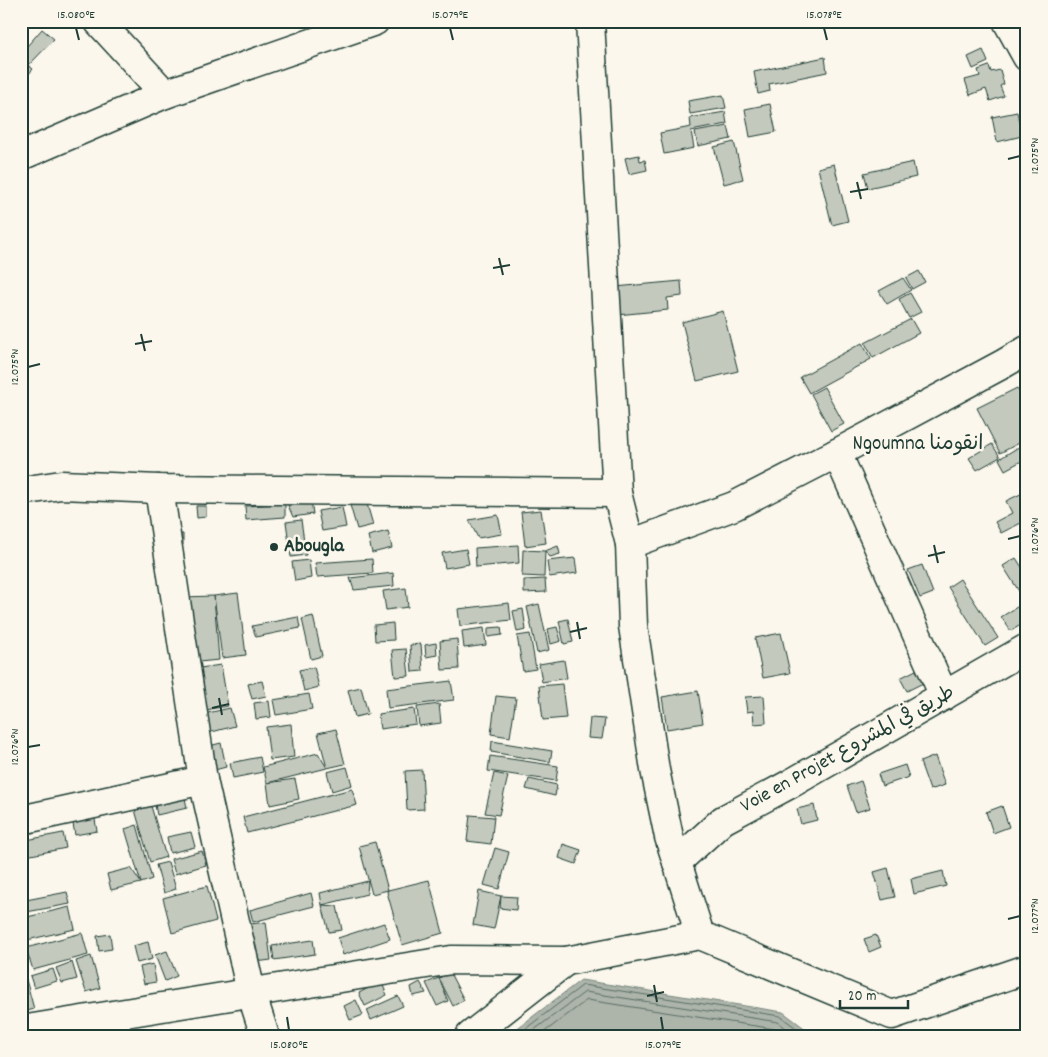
<svg xmlns="http://www.w3.org/2000/svg" width="1048" height="1057" font-family="Dekko,'Playpen Sans Arabic',sans-serif">
  <style>
    .water { fill: #adb4aa; stroke: #74847b }
    .lines { fill: none; stroke-linecap: round; stroke-linejoin: round }
    .shore { stroke: #586d63; stroke-width: 1 }
    .building { fill: #c4c9be; stroke: #1f3d34 }
    .minor-casing { stroke: #1f3d34; stroke-width: 31 }
    .minor { stroke: #fbf7ec; stroke-width: 28 }
    .ticks { fill: none; stroke: #1f3d34; stroke-width: 2 }
    .poi-dot { fill: #1f3d34; stroke: #fbf7ec; stroke-width: 2 }
    .labels { text-anchor: middle; dominant-baseline: central; stroke-width: 5; stroke-linejoin: round; paint-order: stroke }
    .poi-label { font-size: 20px; font-weight: bold; fill: #1f3d34; stroke: #fbf7ec; text-anchor: start }
    .street-label { font-size: 20px; fill: #1f3d34; stroke: #fbf7ec }
    .neighbourhood-label { font-size: 21px; fill: #1f3d34; stroke: #fbf7ec }
    .neatline { fill: none; stroke: #1f3d34; stroke-width: 2 }
    .ticks-label { font-size: 12px; text-anchor: middle; fill: #1f3d34 }
  </style>
  <rect width="100%" height="100%" fill="#fbf7ec"/>
  <filter id="ink" filterUnits="userSpaceOnUse"><feTurbulence type="fractalNoise" baseFrequency=".02" numOctaves="2"/><feDisplacementMap in="SourceGraphic" scale="10" xChannelSelector="R" yChannelSelector="G"/><feConvolveMatrix kernelMatrix="1 2 1 2 8 2 1 2 1" color-interpolation-filters="sRGB"/></filter>
  <g filter="url(#ink)">
    <path class="water" d="M581 980 783 1012 815 1036H507Z"/>
    <g class="lines">
      <g class="shore">
        <path d="M516 1036 583 985 780 1016 807 1036"/>
        <path d="M526 1036 585 992 778 1022 796 1036"/>
        <path d="M539 1036 587 1000 775 1029 784 1036"/>
      </g>
    </g>
    <g class="building">
      <path d="M42 29 54 39 30 64 21 57V53Z"/>
      <path d="M983 50 988 62 973 69 968 57Z"/>
      <path d="M825 57 827 72 769 84 770 91 758 94 754 72Z"/>
      <path d="M21 60 33 69 21 83Z"/>
      <path d="M989 66 991 72 1000 70 1004 84 1000 86 1004 96 990 101 986 89 970 95 965 80 980 76 978 70Z"/>
      <path d="M723 95 726 108 690 114 688 101Z"/>
      <path d="M770 104 776 132 750 137 745 109Z"/>
      <path d="M725 112 727 124 691 131 694 148 664 154 660 133 691 127 690 118Z"/>
      <path d="M1017 112 1022 136 997 142 992 117Z"/>
      <path d="M728 126 731 139 698 146 695 132Z"/>
      <path d="M734 142 743 179 724 184 714 147Z"/>
      <path d="M639 155 640 161 645 160 647 170 629 174 625 158Z"/>
      <path d="M913 162 916 177 868 188 864 173Z"/>
      <path d="M834 164 848 221 832 225 818 168Z"/>
      <path d="M919 271 925 282 912 289 906 278Z"/>
      <path d="M903 278 911 290 887 304 879 291Z"/>
      <path d="M681 281 682 296 667 298 668 310 617 315 615 287Z"/>
      <path d="M910 293 921 312 909 318 899 299Z"/>
      <path d="M723 311 738 371 697 381 682 322Z"/>
      <path d="M911 319 919 333 873 358 865 343Z"/>
      <path d="M862 343 871 359 809 393 800 377Z"/>
      <path d="M824 387 844 424 831 431 811 394Z"/>
      <path d="M1017 388 1027 408V439L1000 453 977 408Z"/>
      <path d="M1027 442V458L1005 470 999 459Z"/>
      <path d="M992 444 1000 457 977 470 969 458Z"/>
      <path d="M1027 491V520L1001 533 995 522 1012 513 1006 501Z"/>
      <path d="M311 500 313 514 293 517 287 503Z"/>
      <path d="M285 504V517L246 520 245 506Z"/>
      <path d="M367 504 373 525 357 529 350 505Z"/>
      <path d="M196 506H206V517L197 518Z"/>
      <path d="M342 507 346 527 322 531 318 511Z"/>
      <path d="M541 510 546 543 525 546 521 512Z"/>
      <path d="M498 515 502 534 478 538 469 520Z"/>
      <path d="M301 520 306 555 291 557 286 522Z"/>
      <path d="M388 531 392 548 372 553 368 536Z"/>
      <path d="M170 534H183V545L171 546Z"/>
      <path d="M518 545 519 563 476 567 475 548Z"/>
      <path d="M558 546 560 554 550 557 545 551Z"/>
      <path d="M466 549 469 564 445 568 442 553Z"/>
      <path d="M523 550 545 551 544 577 522 576Z"/>
      <path d="M575 558 577 573 549 577 547 561Z"/>
      <path d="M1016 558 1027 575V604L1003 566Z"/>
      <path d="M372 559 373 573 317 577 315 563Z"/>
      <path d="M309 560 311 578 295 581 292 562Z"/>
      <path d="M922 565 933 593 920 598 908 570Z"/>
      <path d="M393 573 394 586 354 590 350 578Z"/>
      <path d="M545 579 546 592 524 593V580Z"/>
      <path d="M960 579 998 638 985 646 948 587Z"/>
      <path d="M406 588 408 607 386 610 383 591Z"/>
      <path d="M238 593 246 655 222 658 214 596Z"/>
      <path d="M214 596 219 660 189 663 182 597Z"/>
      <path d="M1025 602 1027 604V621L1011 631 1001 617Z"/>
      <path d="M509 603 511 620 460 626 458 609Z"/>
      <path d="M539 604 549 650 537 653 527 607Z"/>
      <path d="M523 609 526 630 517 632 513 611Z"/>
      <path d="M313 616 322 656 311 659 302 619Z"/>
      <path d="M298 617 300 628 256 637 252 626Z"/>
      <path d="M568 619 573 642 564 644 559 621Z"/>
      <path d="M393 623 394 640 375 641 374 625Z"/>
      <path d="M501 627 502 635 488 637V628Z"/>
      <path d="M557 627 561 641 551 644 548 629Z"/>
      <path d="M484 628 486 645 464 648 462 631Z"/>
      <path d="M781 633 790 673 763 678 755 638Z"/>
      <path d="M530 634 536 669 523 671 517 636Z"/>
      <path d="M457 639 459 669 442 670 440 641Z"/>
      <path d="M436 643 437 655 426 657 425 645Z"/>
      <path d="M421 644 423 671 412 672 410 645Z"/>
      <path d="M406 649 409 676 395 677 392 650Z"/>
      <path d="M564 660 567 678 542 682 539 664Z"/>
      <path d="M221 665 228 706 200 711 193 669Z"/>
      <path d="M314 667 319 687 304 691 299 670Z"/>
      <path d="M916 670 923 683 907 691 900 678Z"/>
      <path d="M262 681 266 696 252 699 248 684Z"/>
      <path d="M451 681 454 700 388 708 386 689Z"/>
      <path d="M562 684 566 718 543 720 539 686Z"/>
      <path d="M361 687 368 714 355 717 348 690Z"/>
      <path d="M698 691 703 723 667 729 662 697Z"/>
      <path d="M309 694 312 709 276 715 273 700Z"/>
      <path d="M496 696 516 698 510 737 491 734Z"/>
      <path d="M764 696 766 723 754 724 753 711 747 712 745 697Z"/>
      <path d="M269 701 271 717 256 719 254 703Z"/>
      <path d="M439 704 441 723 419 726 417 707Z"/>
      <path d="M230 708 235 726 204 734 199 715Z"/>
      <path d="M414 709 416 724 380 729 378 714Z"/>
      <path d="M590 718 605 719 602 739 588 738Z"/>
      <path d="M291 724 294 757 270 760 266 727Z"/>
      <path d="M336 729 345 764 327 768 318 733Z"/>
      <path d="M492 741 552 751 550 762 491 752Z"/>
      <path d="M221 743 226 767 211 771 205 747Z"/>
      <path d="M318 753 327 768 267 783 263 767Z"/>
      <path d="M490 756 558 766 556 781 488 771Z"/>
      <path d="M935 756 945 785 930 790 920 762Z"/>
      <path d="M260 757 263 772 233 778 230 763Z"/>
      <path d="M905 765 909 777 882 786 878 774Z"/>
      <path d="M347 767 352 785 332 791 327 772Z"/>
      <path d="M422 770 424 809 407 810 405 771Z"/>
      <path d="M494 773 508 776 499 815 485 813Z"/>
      <path d="M295 779 299 799 270 805 267 783Z"/>
      <path d="M529 779 557 785 555 796 526 789Z"/>
      <path d="M861 781 870 808 856 812 847 786Z"/>
      <path d="M352 789 357 805 247 833 243 817Z"/>
      <path d="M184 793 187 808 157 815 154 800Z"/>
      <path d="M814 805 817 820 801 824 797 809Z"/>
      <path d="M151 806 166 857 150 862 135 810Z"/>
      <path d="M1002 806 1009 827 993 833 986 812Z"/>
      <path d="M94 814 97 831 75 835 72 818Z"/>
      <path d="M470 815 494 817 491 844 467 841Z"/>
      <path d="M137 825 152 879 141 883 125 829Z"/>
      <path d="M191 832 195 847 170 853 167 837Z"/>
      <path d="M63 833 66 848 21 857V841Z"/>
      <path d="M375 842 388 890 372 894 359 846Z"/>
      <path d="M563 844 581 850 576 864 559 858Z"/>
      <path d="M495 848 509 852 499 889 484 885Z"/>
      <path d="M202 851 206 865 175 874 171 859Z"/>
      <path d="M168 862 176 889 164 893 156 865Z"/>
      <path d="M131 868 141 883 111 890 107 874Z"/>
      <path d="M888 868 895 897 882 900 874 872Z"/>
      <path d="M943 871 946 886 914 894 911 879Z"/>
      <path d="M429 880 443 933 402 945 387 892 388 890Z"/>
      <path d="M368 881 367 894 322 905 320 893Z"/>
      <path d="M207 886 216 921 172 933 163 898Z"/>
      <path d="M1027 887V904L1022 889Z"/>
      <path d="M479 891 501 896 494 929 473 925Z"/>
      <path d="M67 892 70 904 21 913V901Z"/>
      <path d="M311 893 314 906 253 922 250 910Z"/>
      <path d="M501 896 517 897 516 910 500 908Z"/>
      <path d="M322 905 337 906 342 930 329 932Z"/>
      <path d="M70 907 75 929 27 940 23 918Z"/>
      <path d="M266 922 271 960 256 962 251 924Z"/>
      <path d="M384 923 390 939 343 955 338 938Z"/>
      <path d="M82 933 88 955 33 970 26 948Z"/>
      <path d="M110 934 112 949 99 951 97 936Z"/>
      <path d="M876 935 881 947 869 952 864 939Z"/>
      <path d="M313 940 315 954 274 960 272 946Z"/>
      <path d="M21 942 27 972 21 973Z"/>
      <path d="M148 942 152 959 137 963 133 946Z"/>
      <path d="M167 951 177 976 165 981 155 955Z"/>
      <path d="M91 956 100 988 86 992 76 961Z"/>
      <path d="M72 962 77 979 62 983 56 968Z"/>
      <path d="M153 964 156 982 144 984 140 967Z"/>
      <path d="M53 969 57 981 34 988 30 976Z"/>
      <path d="M450 973 464 1000 453 1006 439 978Z"/>
      <path d="M25 976 34 1009 24 1012 21 1003V977Z"/>
      <path d="M439 978 448 1001 437 1006 426 983Z"/>
      <path d="M381 981 387 995 365 1006 359 993Z"/>
      <path d="M420 982 426 993 413 996 411 987Z"/>
      <path d="M398 996 403 1006 371 1020 367 1010Z"/>
      <path d="M356 1000 363 1015 350 1020 344 1006Z"/>
    </g>
    <g class="lines">
      <g class="minor-casing">
        <g id="minor">
          <path d="M98 21 165 94"/>
          <path d="M590 21 617 493 630 544 633 626 655 770 669 837 700 935"/>
          <path d="M1007 21 1027 57"/>
          <path d="M21 156 165 94 375 21"/>
          <path d="M837 453 944 696"/>
          <path d="M159 489 203 780 251 992 265 1036"/>
          <path d="M21 491 61 485 159 489 617 493"/>
          <path d="M630 544 734 506 837 453 1003 364 1027 350"/>
          <path d="M21 820 203 780"/>
          <path d="M677 862 723 820 790 784 1027 648"/>
          <path d="M21 1030 451 960 566 961 700 935 892 1015 1027 969"/>
          <path d="M470 1036 566 961"/>
        </g>
      </g>
      <use href="#minor" class="minor"/>
    </g>
  </g>
  <path class="ticks" d="M76 28 79 40M450 28 453 40M824 28 827 40M1008 159 1020 156M857 182 861 199M850 192 868 189M499 258 503 275M493 268 510 265M141 334 145 351M135 344 152 341M28 367 40 364M1008 539 1020 536M934 545 938 563M928 556 945 552M577 622 580 639M570 632 587 628M219 698 222 715M212 708 229 704M28 747 40 745M1008 919 1020 916M654 985 657 1002M647 996 664 992M287 1017 289 1030M661 1017 663 1030"/>
  <circle class="poi-dot" cx="274" cy="547" r="5"/>
  <g class="labels">
    <g class="poi-label">
      <text x="284" y="547">Abougla</text>
    </g>
    <g class="street-label">
      <text transform="translate(848 750) rotate(-29)">Voie en Projet طريق في المشروع</text>
    </g>
    <g class="neighbourhood-label">
      <text x="918" y="445">Ngoumna انقومنا</text>
    </g>
  </g>
  <rect width="1048" height="1057" fill="none" stroke="#fbf7ec" stroke-width="55"/>
  <path d="M840 1000v8h68v-8" fill="none" stroke="#1f3d34" stroke-width="2.5"/>
  <text x="848" y="1000" font-size="15" fill="#1f3d34" stroke="#fbf7ec" stroke-width="4" paint-order="stroke">20 m</text>
  <rect x="28" y="28" width="992" height="1002" class="neatline"/>
  <g class="ticks-label">
    <text x="76" y="18">15.080°E</text>
    <text x="450" y="18">15.079°E</text>
    <text x="824" y="18">15.078°E</text>
    <text transform="translate(1034 156) rotate(-90)" y="4">12.075°N</text>
    <text transform="translate(14 367) rotate(-90)" y="4">12.075°N</text>
    <text transform="translate(1034 536) rotate(-90)" y="4">12.076°N</text>
    <text transform="translate(14 747) rotate(-90)" y="4">12.076°N</text>
    <text transform="translate(1034 916) rotate(-90)" y="4">12.077°N</text>
    <text x="289" y="1048">15.080°E</text>
    <text x="663" y="1048">15.079°E</text>
  </g>
</svg>
